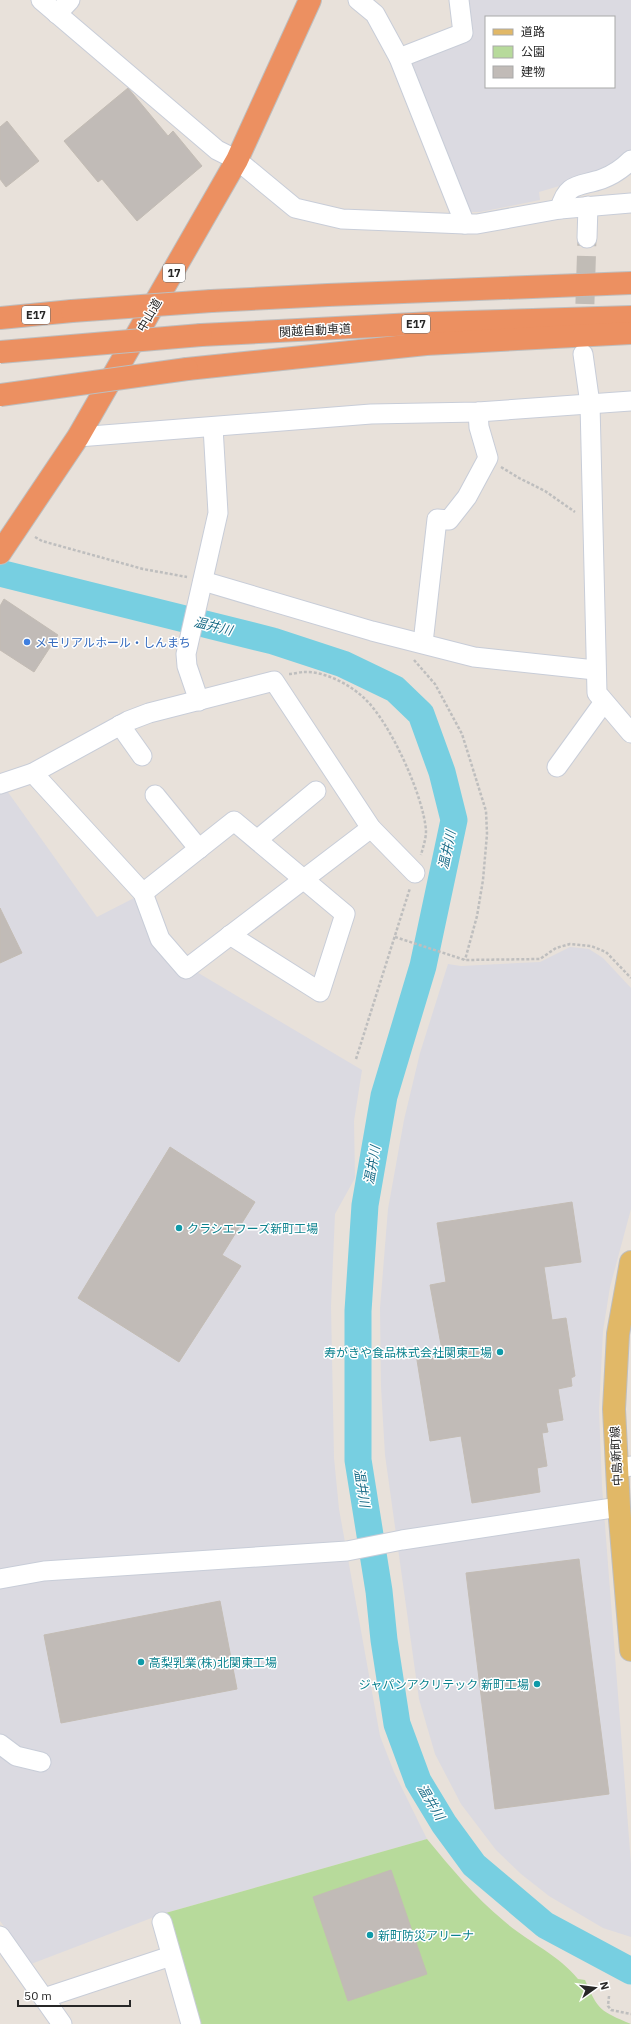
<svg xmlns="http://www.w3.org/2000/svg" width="631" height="2024" font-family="'IBM Plex Sans','Noto Sans JP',sans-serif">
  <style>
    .industrial { fill: #dbdae1; fill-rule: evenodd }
    .green { fill: #b7da9b }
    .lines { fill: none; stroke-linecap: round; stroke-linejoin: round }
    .river { stroke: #77cfe1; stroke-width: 27 }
    .building { fill: #c1bbb7; stroke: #c3bcb4 }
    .minor-tunnel { stroke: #c1bcb6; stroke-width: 19; stroke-dasharray: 19 10; stroke-linecap: butt }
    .minor-casing { stroke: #c8cdd8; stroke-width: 21 }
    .major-casing { stroke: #bebebe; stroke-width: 24 }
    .highway-casing { stroke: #bebebe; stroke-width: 24 }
    .path { stroke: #bebebe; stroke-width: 2.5; stroke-dasharray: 3 2; stroke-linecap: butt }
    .minor { stroke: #fff; stroke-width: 19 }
    .major { stroke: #e1b867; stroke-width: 22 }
    .highway { stroke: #ec9061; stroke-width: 22 }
    .highway-bridge-casing { stroke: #bebebe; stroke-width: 24; stroke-linecap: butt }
    .highway-bridge { stroke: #ec9061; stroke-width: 22 }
    .shop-dot { fill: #3f7fe0; stroke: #fff; stroke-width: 1.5 }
    .culture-dot { fill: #0f9aa8; stroke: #fff; stroke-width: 1.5 }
    .labels { text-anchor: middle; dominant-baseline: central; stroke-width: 3; stroke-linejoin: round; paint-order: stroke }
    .shield { fill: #fff; stroke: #686868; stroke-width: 1 }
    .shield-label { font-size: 11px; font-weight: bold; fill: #272727 }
    .street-label { font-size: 12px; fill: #272727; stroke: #fff }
    .shop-label { font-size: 12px; fill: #366cbe; stroke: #fff; text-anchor: start }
    .culture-label { font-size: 12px; fill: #0d838f; stroke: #fff; text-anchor: start }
    .water-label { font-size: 13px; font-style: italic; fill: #1a6d88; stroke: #fff }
  </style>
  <rect width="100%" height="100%" fill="#e8e1da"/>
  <g class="industrial">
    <path d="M461 0H631V153L604 173 539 192 540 200 480 212H467L408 61 466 35ZM486 17H614V87H486Z"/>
    <path d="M5 788 97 917 136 897 160 951 185 979 195 971 362 1070 354 1121 355 1178 335 1214 331 1306 334 1458 339 1509 380 1736 394 1772 427 1839 162 1914 31 1964 0 1921V790Z"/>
    <path d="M570 947 589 949 603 958 631 988V1209L610 1287 603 1331 599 1410 602 1486 631 1864V1937L603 1928 549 1896 521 1874 496 1850 461 1804 435 1754 419 1699 385 1455 381 1387 380 1308 388 1209 404 1120 420 1053 448 964 461 966 540 962Z"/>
  </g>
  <path class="green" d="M427 1839C451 1868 475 1897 504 1921 528 1942 558 1954 578 1979L585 1980C598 2010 600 2011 631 2024H195L162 1914Z"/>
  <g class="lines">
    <path class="river" d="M0 573 273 641 343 664 395 689 421 714 442 772 454 820 423 966 384 1096 365 1205 358 1311V1460L379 1591 384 1640 397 1724 418 1781 444 1824 474 1865 545 1925 631 1971"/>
  </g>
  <g class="building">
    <path d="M128 88 168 136 173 131 202 166 137 221 102 179 98 182 64 141Z"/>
    <path d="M7 121 39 161 6 187 0 179V127Z"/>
    <path d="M4 599 58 635 34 672 0 650V606Z"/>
    <path d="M0 908 22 953 0 963Z"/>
    <path d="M170 1147 255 1202 222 1255 241 1266 179 1362 78 1298Z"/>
    <path d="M572 1202 581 1262 544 1267 552 1320 566 1318 575 1376 571 1378 572 1386 558 1389 563 1420 546 1423 548 1432 542 1433 547 1466 537 1468 540 1492 472 1503 461 1436 430 1441 416 1354 442 1350 430 1285 446 1282 437 1223Z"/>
    <path d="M579 1559 609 1794 495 1809 466 1573Z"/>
    <path d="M220 1601 237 1689 61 1723 44 1635Z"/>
    <path d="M391 1870 427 1974 348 2001 313 1897Z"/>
  </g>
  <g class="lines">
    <path class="minor-tunnel" d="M584 333 587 238"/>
    <g class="minor-casing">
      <g id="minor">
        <path d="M41 0 217 150 237 160 295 208 342 219 465 224H477L560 209 631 203"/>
        <path d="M358 0 375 14 399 58 465 224"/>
        <path d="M57 14 70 0"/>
        <path d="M399 58 463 33 459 0"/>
        <path d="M560 209C567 182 579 187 602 179 613 175 623 168 631 160"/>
        <path d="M587 238 588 206"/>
        <path d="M583 354 590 404 597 693 631 733"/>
        <path d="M78 437 371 414 478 412 631 401"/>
        <path d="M203 581 372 631 474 657 595 670"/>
        <path d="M423 643 437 519 449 520 467 497 488 458 479 427 478 412"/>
        <path d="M199 701 187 666 186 654 218 513 213 427"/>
        <path d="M120 725 142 756"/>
        <path d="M557 767 604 702"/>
        <path d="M33 773 143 893 160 939 186 969 371 828"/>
        <path d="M0 784 33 773 128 721 149 713 274 681 371 828 415 873"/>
        <path d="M155 795 199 849"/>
        <path d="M257 840 316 791"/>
        <path d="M143 893 234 821 345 914 320 992 230 935"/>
        <path d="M617 1469 631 1466"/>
        <path d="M0 1579 44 1571 347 1551 402 1540 619 1507"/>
        <path d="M0 1744 16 1756 41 1762"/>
        <path d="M162 1922 191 2024"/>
        <path d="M0 1936 62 2024"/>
        <path d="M44 1998 171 1956"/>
      </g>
    </g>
    <g class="major-casing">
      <path id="major" d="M631 1262 618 1334 614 1409 619 1507 631 1650"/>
    </g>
    <g class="highway-casing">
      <g id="highway">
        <path d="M211 301 328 295 631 283"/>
        <path d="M0 318 72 311"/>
        <path d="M201 335 433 323 631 317"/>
        <path d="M187 369 426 344 631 333"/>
        <path d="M0 553 78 437 237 160 310 0"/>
      </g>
    </g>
    <g class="path">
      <path d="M501 467 519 478 545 491 575 512"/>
      <path d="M35 537 42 541 143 569 187 577"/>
      <path d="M414 660 435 684 462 734 486 811 487 834 483 880 477 916 465 960"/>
      <path d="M289 674C294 674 300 672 304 672 325 671 351 685 365 699 390 722 424 797 426 831 426 839 423 847 421 855"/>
      <path d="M395 937 465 960 540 959 556 948 570 944 591 946 606 952 631 978"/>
      <path d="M356 1059 410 888"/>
      <path d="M609 1996 608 2006 611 2010 631 2014"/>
    </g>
    <use href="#minor" class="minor"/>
    <use href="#major" class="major"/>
    <use href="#highway" class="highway"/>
    <g class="highway-bridge-casing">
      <g id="highway-bridge">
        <path d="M72 311 211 301"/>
        <path d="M0 352 201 335"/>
        <path d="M0 395 187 369"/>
      </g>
    </g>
    <use href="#highway-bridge" class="highway-bridge"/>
  </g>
  <circle class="shop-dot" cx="27" cy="642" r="4"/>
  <g class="culture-dot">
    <circle cx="179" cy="1228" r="4"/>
    <circle cx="500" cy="1352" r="4"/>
    <circle cx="141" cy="1662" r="4"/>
    <circle cx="537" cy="1684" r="4"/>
    <circle cx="370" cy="1935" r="4"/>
  </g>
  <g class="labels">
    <g class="shield">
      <rect x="163" y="264" width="22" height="18" rx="3"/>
      <rect x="22" y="306" width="28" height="18" rx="3"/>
      <rect x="402" y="315" width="28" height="18" rx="3"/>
    </g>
    <g class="shield-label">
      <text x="174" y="273">17</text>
      <text x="36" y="315">E17</text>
      <text x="416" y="324">E17</text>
    </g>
    <g class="street-label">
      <text transform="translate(149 315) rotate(-60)">中山道</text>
      <text transform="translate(315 330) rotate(-3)">関越自動車道</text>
      <text transform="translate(616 1456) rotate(-93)">中島新町線</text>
    </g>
    <g class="shop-label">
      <text x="35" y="642">メモリアルホール・しんまち</text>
    </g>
    <g class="culture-label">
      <text x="187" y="1228">クラシエフーズ新町工場</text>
      <text x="492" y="1352" text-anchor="end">寿がきや食品株式会社関東工場</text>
      <text x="149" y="1662">高梨乳業(株)北関東工場</text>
      <text x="529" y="1684" text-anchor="end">ジャパンアクリテック 新町工場</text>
      <text x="378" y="1935">新町防災アリーナ</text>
    </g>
    <g class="water-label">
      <text transform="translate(213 626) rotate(14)">温井川</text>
      <text transform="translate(447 850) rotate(-78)">温井川</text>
      <text transform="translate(372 1165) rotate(-80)">温井川</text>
      <text transform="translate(362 1488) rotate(81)">温井川</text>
      <text transform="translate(431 1802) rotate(59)">温井川</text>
    </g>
  </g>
  <rect x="485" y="16" width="130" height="72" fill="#ffffff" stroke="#a9a9a9"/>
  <rect x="493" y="29" width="20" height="6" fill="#e1b867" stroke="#a9a9a9"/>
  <text x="521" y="36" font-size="12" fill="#272727">道路</text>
  <rect x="493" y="46" width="20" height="12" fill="#b7da9b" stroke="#a9a9a9"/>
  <text x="521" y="56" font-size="12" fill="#272727">公園</text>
  <rect x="493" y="66" width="20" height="12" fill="#c1bbb7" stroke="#a9a9a9"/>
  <text x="521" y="76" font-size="12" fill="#272727">建物</text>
  <g transform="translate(595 1988) rotate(76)" stroke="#ffffff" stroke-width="3" paint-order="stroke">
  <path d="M0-3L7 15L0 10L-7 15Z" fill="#272727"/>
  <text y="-6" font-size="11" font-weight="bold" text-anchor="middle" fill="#272727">N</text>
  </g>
  <path d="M18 2000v6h112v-6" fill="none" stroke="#272727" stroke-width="2"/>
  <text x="24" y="2000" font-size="12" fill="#272727" stroke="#ffffff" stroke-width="3" paint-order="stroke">50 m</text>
</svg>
